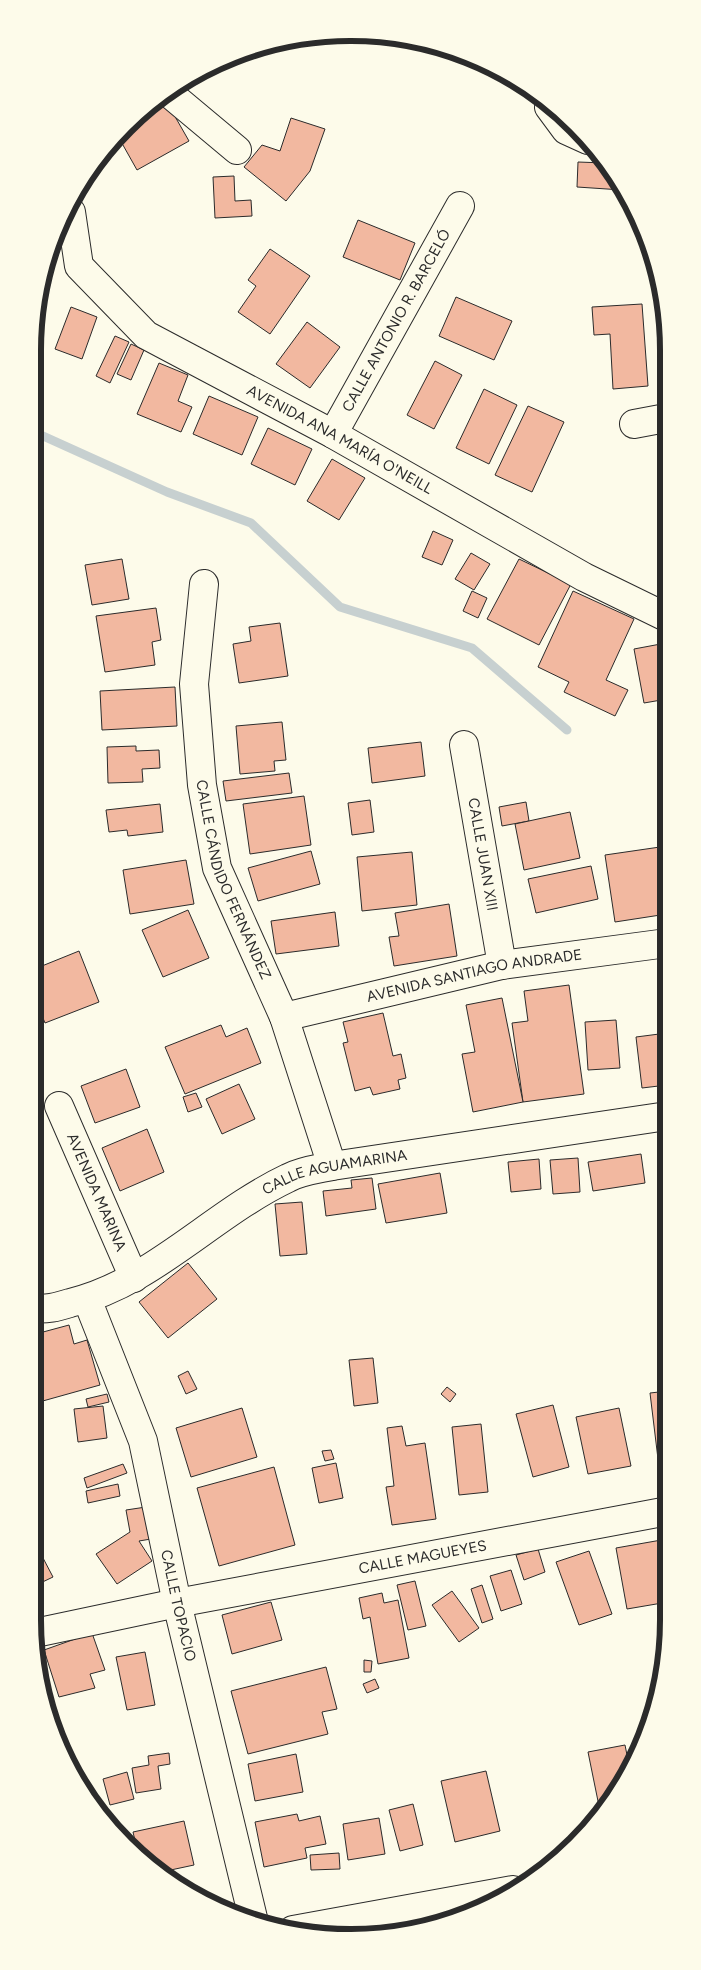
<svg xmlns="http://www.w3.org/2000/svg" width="701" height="1970" font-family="Figtree,sans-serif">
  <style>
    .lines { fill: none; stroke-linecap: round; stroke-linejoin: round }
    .stream { stroke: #c7d0d0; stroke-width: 9 }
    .building { fill: #f2b8a0; stroke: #2b2b2b }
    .minor-casing { stroke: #2b2b2b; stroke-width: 30 }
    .minor { stroke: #fdfbea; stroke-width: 28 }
    .labels { text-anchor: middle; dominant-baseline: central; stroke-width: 4; stroke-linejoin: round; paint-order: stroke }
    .street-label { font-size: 15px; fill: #2b2b2b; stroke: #fdfbea }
    .rim { fill: none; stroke: #2b2b2b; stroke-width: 6 }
  </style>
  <rect width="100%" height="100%" fill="#fdfbea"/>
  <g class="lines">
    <path class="stream" d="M32 431 167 492 251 523 340 607 472 648 567 730"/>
  </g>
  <g class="building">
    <path d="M165 99 189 141 137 170 119 138Z"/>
    <path d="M291 118 325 129 310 171 286 201 244 167 262 145 280 151Z"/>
    <path d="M578 162 605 163 622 190 577 187Z"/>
    <path d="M234 176 235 201 251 200 252 216 215 218 213 177Z"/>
    <path d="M358 220 415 243 400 280 343 257Z"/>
    <path d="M270 249 310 276 270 334 238 312 256 286 248 280Z"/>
    <path d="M456 297 512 321 494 360 439 336Z"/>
    <path d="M642 304 648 386 613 389 610 334 594 335 592 307Z"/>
    <path d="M71 307 97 317 82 359 55 349Z"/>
    <path d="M307 322 340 347 310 388 276 364Z"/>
    <path d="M115 336 129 342 110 383 96 376Z"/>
    <path d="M131 344 144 350 131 380 117 374Z"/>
    <path d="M435 361 462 375 434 429 407 415Z"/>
    <path d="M159 363 188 375 178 401 192 407 181 432 137 414Z"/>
    <path d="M484 389 517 405 489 464 456 448Z"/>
    <path d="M209 396 258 417 242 455 193 434Z"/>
    <path d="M528 406 564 422 532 492 495 475Z"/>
    <path d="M268 428 312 449 295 485 251 464Z"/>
    <path d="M332 459 365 478 339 520 307 501Z"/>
    <path d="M433 531 453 540 442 565 422 557Z"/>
    <path d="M471 553 490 564 474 590 455 579Z"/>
    <path d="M122 559 129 599 92 605 85 565Z"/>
    <path d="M519 559 571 584 539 645 487 619Z"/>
    <path d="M472 591 487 598 478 618 463 611Z"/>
    <path d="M573 591 634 619 606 680 628 690 615 716 564 692 569 682 538 667Z"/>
    <path d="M156 608 161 640 152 642 155 665 105 672 96 616Z"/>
    <path d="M280 623 288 676 239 683 233 644 251 641 249 627Z"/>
    <path d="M666 643 667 699 644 703 634 649Z"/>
    <path d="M175 687 177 726 102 730 100 691Z"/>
    <path d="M282 722 286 760 274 761 275 771 240 774 236 726Z"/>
    <path d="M421 742 425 776 372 783 368 748Z"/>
    <path d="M136 746V751L159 750 160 768 142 769 143 782 108 783 107 747Z"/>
    <path d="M289 773 292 793 226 801 223 781Z"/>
    <path d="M304 796 311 845 250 854 243 804Z"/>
    <path d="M370 800 374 832 352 835 348 803Z"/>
    <path d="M526 802 529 821 502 826 499 807Z"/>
    <path d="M160 804 163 832 128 836 127 830 109 832 106 810Z"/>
    <path d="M570 812 580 858 524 870 515 824Z"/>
    <path d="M660 847 667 892V914L615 922 605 855Z"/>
    <path d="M311 851 320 884 258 901 248 868Z"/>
    <path d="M412 852 417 905 362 911 357 857Z"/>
    <path d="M186 860 194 904 130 914 123 870Z"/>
    <path d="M591 866 598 899 536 913 528 879Z"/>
    <path d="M449 904 457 956 394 966 389 937 399 936 395 913Z"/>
    <path d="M188 910 209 958 163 977 142 930Z"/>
    <path d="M335 912 339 946 276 954 271 921Z"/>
    <path d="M79 951 99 1002 45 1023 32 991V970Z"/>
    <path d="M569 985 584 1094 523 1102 512 1023 528 1021 524 991Z"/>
    <path d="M502 998 523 1102 473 1112 462 1054 475 1052 466 1005Z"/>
    <path d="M383 1013 393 1056 401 1054 406 1078 398 1080 400 1089 373 1095 370 1087 355 1091 343 1043 348 1042 343 1022Z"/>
    <path d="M616 1020 620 1068 588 1070 585 1022Z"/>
    <path d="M221 1025 226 1037 247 1028 261 1063 185 1094 165 1047Z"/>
    <path d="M667 1033V1085L642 1088 636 1037Z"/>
    <path d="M126 1069 140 1107 95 1123 81 1086Z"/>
    <path d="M239 1084 255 1119 222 1134 206 1099Z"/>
    <path d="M196 1093 202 1107 188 1112 183 1097Z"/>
    <path d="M147 1129 164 1172 120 1191 102 1148Z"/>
    <path d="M667 1140 668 1195H666L659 1142Z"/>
    <path d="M641 1154 645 1183 593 1191 588 1162Z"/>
    <path d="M578 1158 580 1192 553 1194 550 1160Z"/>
    <path d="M539 1159 541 1189 511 1192 508 1162Z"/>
    <path d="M440 1173 447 1213 386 1223 378 1184Z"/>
    <path d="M372 1178 376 1209 326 1216 323 1191 352 1188 351 1180Z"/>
    <path d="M302 1202 307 1254 280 1256 275 1204Z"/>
    <path d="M188 1263 217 1299 168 1338 139 1302Z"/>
    <path d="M69 1325 74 1344 87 1340 100 1385 32 1404V1335Z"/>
    <path d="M373 1358 378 1403 354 1406 349 1360Z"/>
    <path d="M188 1371 197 1389 186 1394 178 1376Z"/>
    <path d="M447 1387 456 1394 450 1402 441 1394Z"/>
    <path d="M668 1391V1458L658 1459 650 1393Z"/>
    <path d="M107 1394 109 1402 88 1407 86 1399Z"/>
    <path d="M553 1405 569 1467 533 1477 516 1414Z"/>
    <path d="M103 1406 107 1438 78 1442 74 1409Z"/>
    <path d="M242 1408 257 1457 191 1477 176 1428Z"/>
    <path d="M619 1408 631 1466 588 1474 576 1417Z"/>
    <path d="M481 1424 488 1492 459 1495 452 1427Z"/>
    <path d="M402 1426 406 1446 425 1443 436 1519 392 1525 386 1487 394 1486 387 1428Z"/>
    <path d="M331 1450 334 1459 325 1461 322 1451Z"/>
    <path d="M336 1463 343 1498 319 1503 312 1468Z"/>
    <path d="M123 1464 127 1473 87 1488 84 1478Z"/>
    <path d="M274 1467 295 1545 219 1566 197 1488Z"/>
    <path d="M118 1484 120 1496 88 1503 86 1491Z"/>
    <path d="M146 1507 151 1539 139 1541 152 1561 117 1584 96 1554 130 1532 126 1510Z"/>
    <path d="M32 1537 53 1577 32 1587Z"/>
    <path d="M667 1539 668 1602 627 1609 616 1548Z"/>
    <path d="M538 1549 545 1572 524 1580 516 1555Z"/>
    <path d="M589 1551 612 1614 579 1625 556 1562Z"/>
    <path d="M511 1570 522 1604 501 1611 490 1576Z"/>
    <path d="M415 1581 426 1626 408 1630 397 1585Z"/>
    <path d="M482 1585 493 1619 482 1623 471 1589Z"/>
    <path d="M452 1591 479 1628 459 1642 432 1605Z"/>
    <path d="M382 1593 384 1603 398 1600 409 1658 378 1664 370 1617 363 1619 359 1598Z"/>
    <path d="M271 1602 282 1640 232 1654 222 1615Z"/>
    <path d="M92 1633 105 1670 90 1674 95 1688 59 1697 44 1650Z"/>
    <path d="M145 1652 155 1705 127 1710 116 1657Z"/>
    <path d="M364 1660 372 1661 371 1672H364Z"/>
    <path d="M326 1667 337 1709 322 1712 328 1734 248 1754 231 1691Z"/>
    <path d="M375 1679 379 1688 367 1693 363 1684Z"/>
    <path d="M625 1745 629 1765 615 1796 600 1811 588 1752Z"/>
    <path d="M169 1753 170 1764 158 1766 161 1789 136 1793 132 1768 149 1765 148 1756Z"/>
    <path d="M296 1754 303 1792 255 1801 248 1764Z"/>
    <path d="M486 1771 500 1831 455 1842 441 1781Z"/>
    <path d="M127 1772 134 1799 110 1805 103 1779Z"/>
    <path d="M413 1804 423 1845 400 1851 389 1810Z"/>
    <path d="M297 1814 299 1821 320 1816 326 1844 305 1848 307 1858 264 1867 255 1822Z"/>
    <path d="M379 1818 385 1854 348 1860 343 1824Z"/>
    <path d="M184 1821 194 1865 166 1871 137 1849 133 1832Z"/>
    <path d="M339 1853 340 1869 311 1870 310 1855Z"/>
  </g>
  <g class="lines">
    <g class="minor-casing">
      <g id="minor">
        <path d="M170 94 237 150"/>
        <path d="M549 107 566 130 588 140"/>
        <path id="s1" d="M71 212 79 266 146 335 333 434 584 577 666 617"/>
        <path d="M634 424 666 418"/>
        <path id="s2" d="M333 434 460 206"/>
        <path id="s3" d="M204 584 194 684 202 785 217 868 284 1017 332 1166"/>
        <path id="s4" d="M464 745 502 965"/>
        <path id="s5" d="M284 1017 502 965 667 943"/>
        <path id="s6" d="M59 1106 134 1278"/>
        <path id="s7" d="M87 1299 143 1441 177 1603 253 1918"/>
        <path id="s8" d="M32 1308C46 1310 57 1307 70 1303 153 1283 212 1214 288 1178 301 1171 318 1169 332 1166L667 1116"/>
        <path id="s9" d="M35 1633 177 1603 668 1511"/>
        <path d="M293 1930 513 1890"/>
      </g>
    </g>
    <use href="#minor" class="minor"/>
  </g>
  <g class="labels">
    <g class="street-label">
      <text stroke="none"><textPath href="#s2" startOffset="130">CALLE ANTONIO R. BARCELÓ</textPath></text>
      <text stroke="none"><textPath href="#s1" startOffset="371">AVENIDA ANA MARÍA O'NEILL</textPath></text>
      <text stroke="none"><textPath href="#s4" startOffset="111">CALLE JUAN XIII</textPath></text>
      <text stroke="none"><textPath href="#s3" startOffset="302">CALLE CÁNDIDO FERNÁNDEZ</textPath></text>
      <text stroke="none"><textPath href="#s5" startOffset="195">AVENIDA SANTIAGO ANDRADE</textPath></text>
      <text stroke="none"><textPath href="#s8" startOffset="338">CALLE AGUAMARINA</textPath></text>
      <text stroke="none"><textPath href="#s6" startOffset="94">AVENIDA MARINA</textPath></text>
      <text stroke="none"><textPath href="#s9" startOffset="395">CALLE MAGUEYES</textPath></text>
      <text stroke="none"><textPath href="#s7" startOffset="321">CALLE TOPACIO</textPath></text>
    </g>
  </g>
  <path d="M0 0H701V1970H0ZM350 41H351A309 309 0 0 1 660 350V1620A309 309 0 0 1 351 1929H350A309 309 0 0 1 41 1620V350A309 309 0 0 1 350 41Z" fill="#fdfbea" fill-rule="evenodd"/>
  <path class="rim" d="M350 41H351A309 309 0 0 1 660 350V1620A309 309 0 0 1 351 1929H350A309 309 0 0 1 41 1620V350A309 309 0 0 1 350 41Z"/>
</svg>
